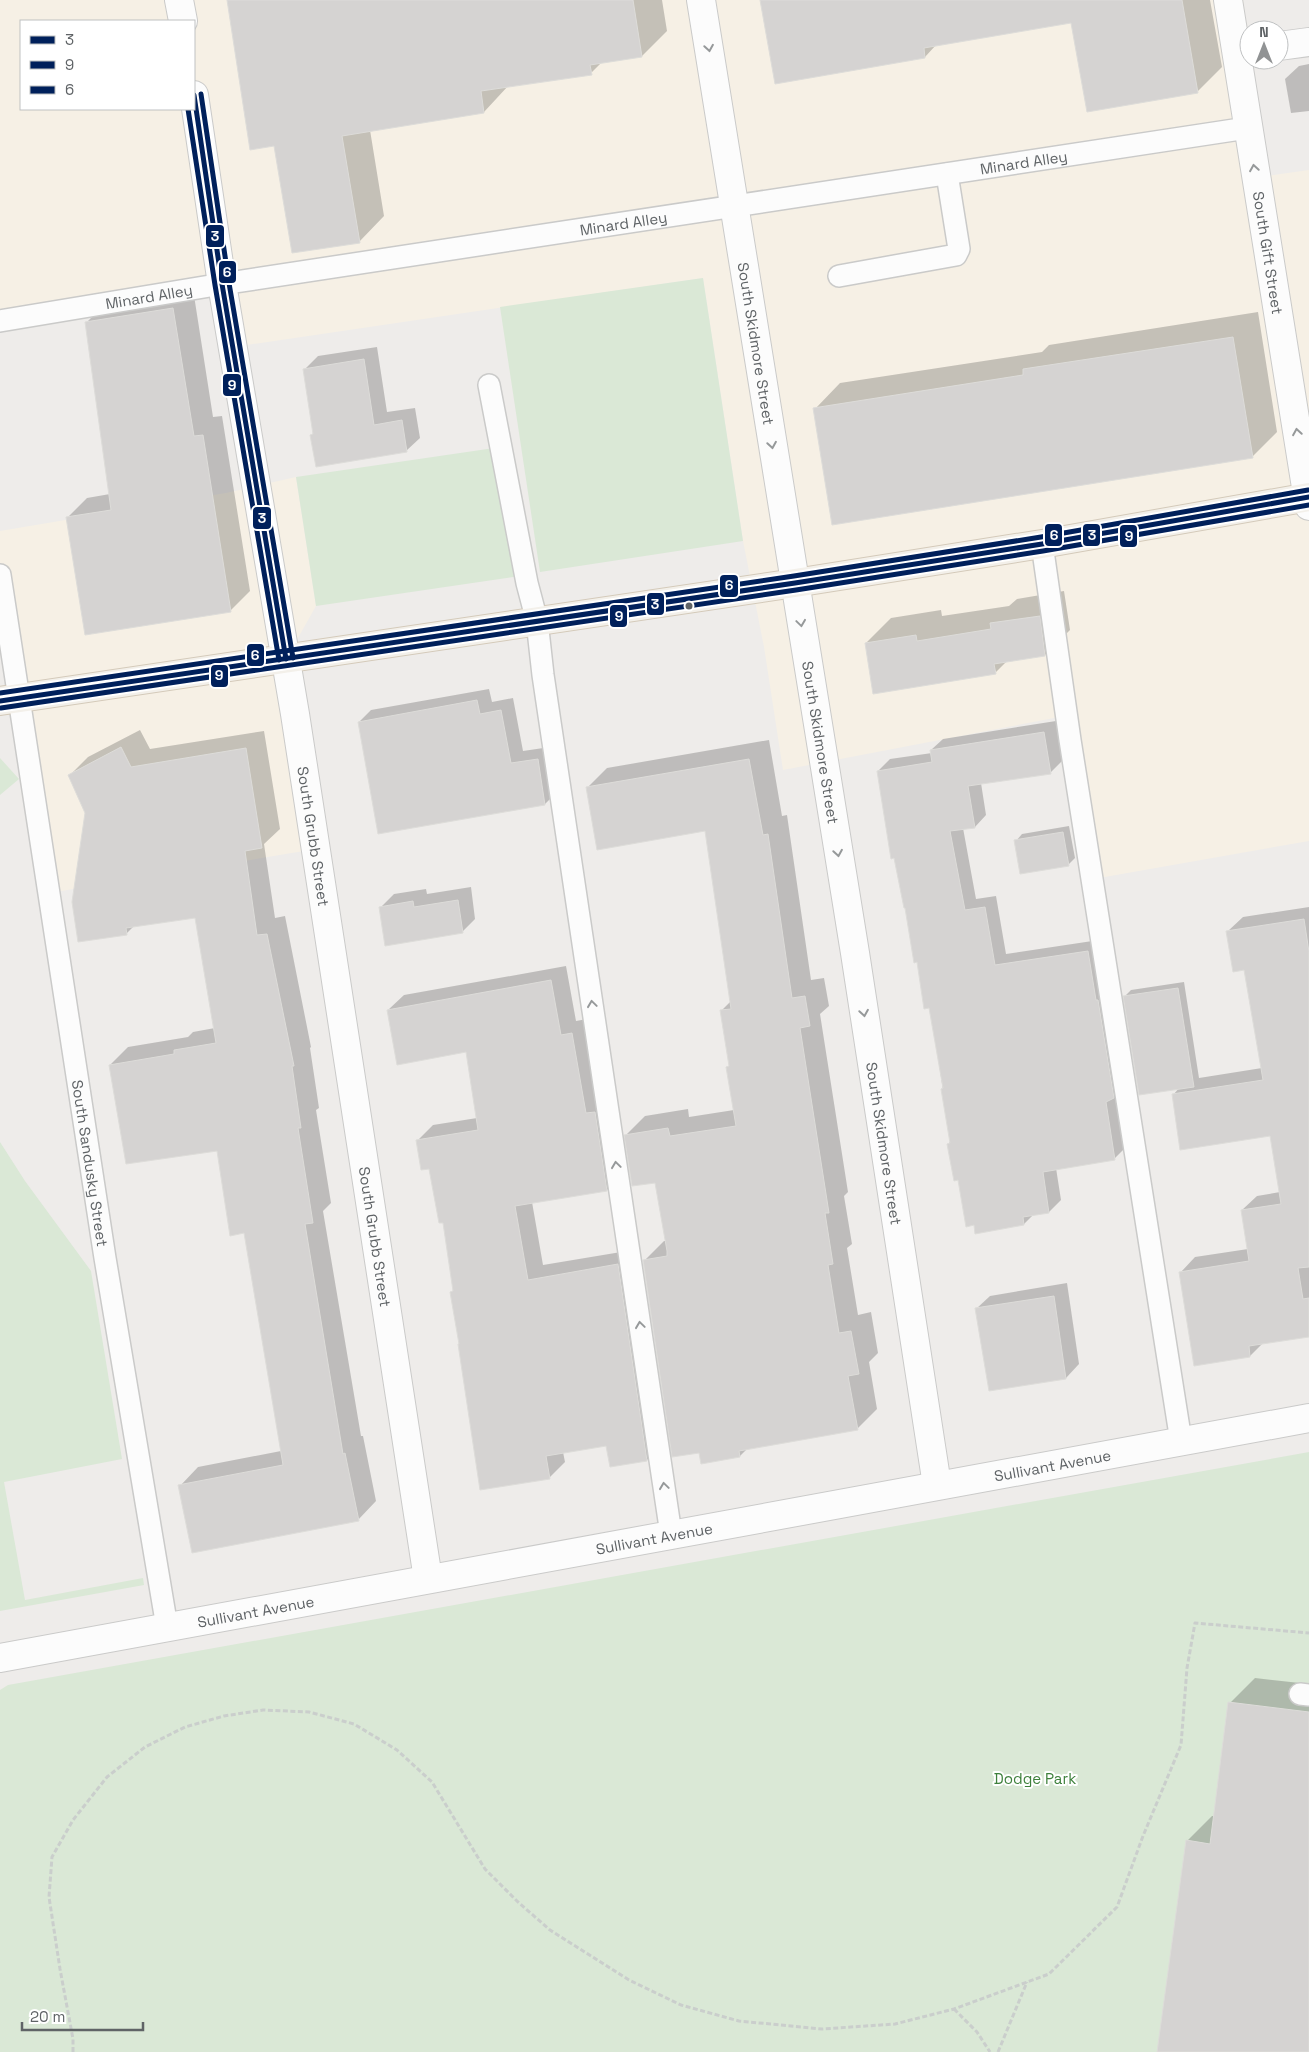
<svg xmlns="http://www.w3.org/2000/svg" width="1309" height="2052" font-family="'Space Grotesk',sans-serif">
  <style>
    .commercial { fill: #f6f0e5; fill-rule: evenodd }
    .green { fill: #dae8d6 }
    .shadow { fill: #0003 }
    .building { fill: #d5d3d2; stroke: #dddcd9 }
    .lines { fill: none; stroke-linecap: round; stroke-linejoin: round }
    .service-casing { stroke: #cacac9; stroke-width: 24 }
    .minor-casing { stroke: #cacac9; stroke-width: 30 }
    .tertiary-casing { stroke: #cacac9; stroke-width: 30 }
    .primary-casing { stroke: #d4caba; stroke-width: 30 }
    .path { stroke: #cacecc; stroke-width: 3; stroke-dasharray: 5 2.5; stroke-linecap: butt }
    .service { stroke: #fcfcfc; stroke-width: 21 }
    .minor { stroke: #fcfcfc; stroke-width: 28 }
    .tertiary { stroke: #fcfcfc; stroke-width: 28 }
    .primary { stroke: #f3f0ea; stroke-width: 28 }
    .bus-1-casing { stroke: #fff; stroke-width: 9 }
    .bus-2-casing { stroke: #fff; stroke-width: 9 }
    .bus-3-casing { stroke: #fff; stroke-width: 9 }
    .bus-1 { stroke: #00205b; stroke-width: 5 }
    .bus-2 { stroke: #00205b; stroke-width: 5 }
    .bus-3 { stroke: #00205b; stroke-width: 5 }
    .oneway { stroke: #96999a }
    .bus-dot { fill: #5f6366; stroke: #fff; stroke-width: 2 }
    .labels { text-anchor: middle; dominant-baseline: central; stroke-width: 4; stroke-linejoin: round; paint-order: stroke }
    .street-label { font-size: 15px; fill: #5f6366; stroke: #fff }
    .park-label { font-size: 15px; fill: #3e803c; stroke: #fff }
    .line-badge { stroke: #fff; stroke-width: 2 }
    .badge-label { font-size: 14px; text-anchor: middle; font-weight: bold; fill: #fff }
  </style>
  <rect width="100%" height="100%" fill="#eeecea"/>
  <g class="commercial">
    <path d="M0 0H1243L1267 176 1309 170V841L1099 878 1070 715 783 770 764 647 743 541 703 278 233 347 224 290 0 322ZM21 21H194V109H21Z"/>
    <path d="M296 477 316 606 286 659 316 849 49 893 0 616V531L226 493Z"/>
  </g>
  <g class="green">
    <path d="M703 278 743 541 540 572 500 307Z"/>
    <path d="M501 447 520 576 316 606 296 477Z"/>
    <path d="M0 758 19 779 0 795Z"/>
    <path d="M0 1142 25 1181 91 1271 122 1459 4 1482 25 1600 143 1578 144 1585 0 1611Z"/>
    <path d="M1309 1452V2052H0V1690L8 1685Z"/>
  </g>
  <g class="shadow">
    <path d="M228 0H662L667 31 642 56 602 62 591 73 509 85 484 112 370 130 384 216 359 242 275 145Z"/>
    <path d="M761 0H1210L1222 67 1197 92 1072 22 936 45 925 57Z"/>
    <path d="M1309 64V111L1291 113 1285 79 1299 66Z"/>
    <path d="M193 289 213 417 222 416 250 591 230 611 67 518 87 498 110 494 86 323 106 303Z"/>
    <path d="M1258 312 1277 432 1252 457 815 409 840 383 1042 352 1049 345Z"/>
    <path d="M377 347 387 412 415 408 420 438 406 451 311 435 314 433 305 369 318 356Z"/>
    <path d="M1064 591 1070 630 1045 655 1007 661 995 673 866 643 891 618 941 610 942 616 1009 606 1017 599Z"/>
    <path d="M489 689 492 702 513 698 523 751 550 747 557 792 545 804 359 722 371 710Z"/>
    <path d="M1056 721 1062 761 1050 773 981 783 986 815 975 827 963 828 976 899 996 896 1006 954 1099 940 1126 1147 1114 1159 1056 1168 1061 1200 1049 1212 1033 1215 1024 1224H975L948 1144 951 1141 930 1007 918 961 878 771 890 759 932 753 931 750 943 739Z"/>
    <path d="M140 730 150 749 264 731 280 829 264 844 275 918 285 916 311 1047 310 1048 319 1108 316 1110 331 1203 323 1211 361 1436H363L376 1501 358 1520 180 1486 198 1467 281 1451 245 1232 218 1149 110 1065 128 1047 188 1037 193 1032 215 1028 196 917 134 926 126 934 86 813 69 776 88 757Z"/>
    <path d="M769 740 782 816 787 815 811 980 824 978 829 1006 820 1014 848 1192 844 1196 852 1244 847 1248 858 1315 871 1312 878 1353 869 1362 877 1409 857 1429 748 1448 740 1456 644 1261 664 1241H666L656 1181 626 1135 645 1116 688 1109 689 1117 734 1110 728 1067 730 1065 721 1011 731 1001 706 830 587 788 607 768Z"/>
    <path d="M1069 826 1075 858 1068 865 1016 841 1022 834Z"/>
    <path d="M471 887 475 919 462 932 381 907 394 894 426 889 427 894Z"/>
    <path d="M1309 907V1336L1263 1343 1250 1356 1195 1365 1181 1272 1195 1257 1248 1249 1242 1210 1257 1196 1280 1192 1271 1135 1173 1095 1180 1087 1125 996 1131 990 1184 982 1199 1078 1262 1068 1245 968 1228 931 1243 917Z"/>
    <path d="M566 966 576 1021 587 1019 622 1174 607 1190 532 1202 543 1265 633 1250 662 1444 647 1460 611 1465 607 1445 563 1452 565 1462 549 1478 452 1292 454 1289 444 1221 430 1167 418 1140 433 1125 477 1118 467 1051 388 1010 404 995Z"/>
    <path d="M1067 1283 1079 1364 1066 1378 990 1390 976 1309 990 1296Z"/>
    <path d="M1255 1678 1309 1684V2052H1158L1187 1841 1212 1816H1215L1230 1703Z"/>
  </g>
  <g class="building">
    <path d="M227 0H633L642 57 590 65 592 75 481 91 484 113 342 136 360 243 292 253 274 146 250 150Z"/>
    <path d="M760 0H1182L1198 93 1087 112 1071 23 924 48 925 58 775 84Z"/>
    <path d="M173 308 194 436 203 435 231 612 85 635 66 517 111 510 85 322Z"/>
    <path d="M1233 337 1253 458 832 525 813 408 1023 375V369Z"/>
    <path d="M364 359 374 425 402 420 407 452 316 467 310 435 313 434 303 369Z"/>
    <path d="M1040 616 1045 656 994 664 996 674 873 694 865 643 916 635 917 641 991 629 990 623Z"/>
    <path d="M477 700 480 714 501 710 511 763 538 759 545 805 378 834 358 722Z"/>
    <path d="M1044 732 1051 774 968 786 975 828 950 831 965 910 985 907 995 965 1088 951 1096 1000H1098L1114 1098 1106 1102 1115 1160 1043 1172 1049 1213 1023 1217 1024 1225 975 1234 974 1225 966 1227 958 1180 954 1181 947 1144 950 1143 941 1089 943 1088 929 1008 924 1009 917 962 914 963 905 908H904L894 858 891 859 877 771 932 762 930 750Z"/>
    <path d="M121 747 131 767 246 748 262 848 245 851 257 935 267 934 294 1066H292L301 1128H298L313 1223 305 1224 343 1454 345 1453 359 1521 192 1553 178 1485 283 1465 244 1233 230 1236 217 1151 126 1164 109 1065 174 1054V1050L216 1043 195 918 126 928 127 935 78 942 72 902 85 813 68 775Z"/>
    <path d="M749 759 763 835 768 834 792 998 805 996 810 1026 800 1028 829 1213H825L833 1264 828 1265 839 1333 851 1331 859 1374 848 1376 858 1430 739 1451 740 1457 701 1464 699 1453 672 1457 643 1260 667 1256V1251L655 1183 632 1186 624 1135 668 1128 670 1136 736 1126 726 1067 729 1066 720 1010 731 1009 705 831 597 850 586 787Z"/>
    <path d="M1063 832 1069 866 1020 874 1014 840Z"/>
    <path d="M458 900 463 933 385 946 379 907 413 901 414 907Z"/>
    <path d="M1304 919 1309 952V1267L1298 1268 1303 1299 1309 1298V1337L1249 1346 1250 1357 1194 1366 1179 1272 1249 1261 1241 1210 1281 1204 1270 1136 1180 1150 1172 1094 1263 1080 1244 970 1233 972 1226 931Z"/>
    <path d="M551 980 561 1035 572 1033 586 1113 595 1112 607 1191 515 1206 528 1280 618 1264 647 1461 610 1467 606 1446 546 1456 550 1479 480 1490 458 1344H459L450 1292 453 1291 443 1223H439L429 1169 421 1170 416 1140 478 1130 466 1052 397 1065 387 1010Z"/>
    <path d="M1178 988 1194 1087 1139 1095 1123 996Z"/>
    <path d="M1054 1296 1066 1379 989 1391 975 1308Z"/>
    <path d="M1228 1702 1309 1712V2052H1157L1186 1840 1210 1844Z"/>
  </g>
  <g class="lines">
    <g class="service-casing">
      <g id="service">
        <path d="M839 276 956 255 959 249 947 174"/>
        <path id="s1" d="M0 321 222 284 1247 128"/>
        <path d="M489 385 527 583 537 621 543 675 671 1534"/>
        <path d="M1042 544 1070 740 1181 1441"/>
        <path id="s2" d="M0 575 105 1258 167 1627"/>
        <path d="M1300 1694 1309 1695"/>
      </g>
    </g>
    <g class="minor-casing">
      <g id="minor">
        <path id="s3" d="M701 0 855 953 937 1485"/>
        <path d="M1279 46 1309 42"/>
      </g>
    </g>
    <g class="tertiary-casing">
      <g id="tertiary">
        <path d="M179 0 183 21"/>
        <path id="s4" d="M1228 0 1309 506"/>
        <path id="s5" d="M194 95 222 284 295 714 428 1579"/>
        <path id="s6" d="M0 1658 1309 1418"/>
      </g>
    </g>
    <g class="primary-casing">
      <path id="primary" d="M0 701 795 583 1042 544 1309 497"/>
    </g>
    <g class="path">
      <path d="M954 2009 977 2032 990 2052"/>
      <path d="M73 2052V2039L60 1969 49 1897 52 1857 73 1820 107 1777 145 1747 185 1727 224 1716 263 1710 309 1712 354 1724 397 1750 432 1782 485 1869 518 1902 550 1930 629 1980 681 2005 739 2021 822 2029 895 2024 954 2009 1049 1974 1117 1907 1143 1836 1181 1745 1187 1668 1195 1623 1309 1633"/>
      <path d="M998 2052 1027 1982"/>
    </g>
    <use href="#service" class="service"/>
    <use href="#minor" class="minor"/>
    <use href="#tertiary" class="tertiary"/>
    <use href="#primary" class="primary"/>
    <g class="bus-1-casing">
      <g id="bus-1">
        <path d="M194 95 222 284 286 659"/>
        <path d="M0 701 795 583 1042 544 1309 497"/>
      </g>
    </g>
    <g class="bus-2-casing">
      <g id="bus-2">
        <path d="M188 109 215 285 279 660"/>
        <path d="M1 708 796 590 1043 551 1309 505"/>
      </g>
    </g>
    <g class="bus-3-casing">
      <g id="bus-3">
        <path d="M201 94 229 283 293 658"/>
        <path d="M0 693 794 576 1041 537 1308 490"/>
      </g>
    </g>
    <use href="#bus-1" class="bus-1"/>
    <use href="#bus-2" class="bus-2"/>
    <use href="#bus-3" class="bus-3"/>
  </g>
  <defs><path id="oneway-chevron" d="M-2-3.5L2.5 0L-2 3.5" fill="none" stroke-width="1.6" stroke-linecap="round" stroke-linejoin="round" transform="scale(1.25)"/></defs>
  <g class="oneway">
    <use href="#oneway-chevron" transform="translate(709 48) rotate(81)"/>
    <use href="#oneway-chevron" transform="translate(1254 168) rotate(-99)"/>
    <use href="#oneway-chevron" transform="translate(1297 432) rotate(-99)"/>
    <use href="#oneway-chevron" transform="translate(772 445) rotate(81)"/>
    <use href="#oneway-chevron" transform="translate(801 623) rotate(82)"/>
    <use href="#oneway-chevron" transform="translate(838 853) rotate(81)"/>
    <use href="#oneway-chevron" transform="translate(592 1004) rotate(-98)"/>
    <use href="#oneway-chevron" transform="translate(864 1013) rotate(81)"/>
    <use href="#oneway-chevron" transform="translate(616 1165) rotate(-98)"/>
    <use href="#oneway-chevron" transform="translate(640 1325) rotate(-98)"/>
    <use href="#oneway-chevron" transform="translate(664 1486) rotate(-98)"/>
  </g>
  <circle class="bus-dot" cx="689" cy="606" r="4.5"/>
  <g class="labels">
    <g class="street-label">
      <text stroke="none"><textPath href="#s1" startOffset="1036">Minard Alley</textPath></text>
      <text stroke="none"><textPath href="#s1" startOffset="631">Minard Alley</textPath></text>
      <text stroke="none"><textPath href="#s4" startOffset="256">South Gift Street</textPath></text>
      <text stroke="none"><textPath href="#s1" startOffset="151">Minard Alley</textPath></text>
      <text stroke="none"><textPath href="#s3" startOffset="348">South Skidmore Street</textPath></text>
      <text stroke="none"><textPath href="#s3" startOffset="752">South Skidmore Street</textPath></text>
      <text stroke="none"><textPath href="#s5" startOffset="751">South Grubb Street</textPath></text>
      <text stroke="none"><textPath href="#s3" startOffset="1158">South Skidmore Street</textPath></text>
      <text stroke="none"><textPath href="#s2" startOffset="595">South Sandusky Street</textPath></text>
      <text stroke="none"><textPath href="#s5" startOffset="1156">South Grubb Street</textPath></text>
      <text stroke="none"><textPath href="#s6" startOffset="1070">Sullivant Avenue</textPath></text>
      <text stroke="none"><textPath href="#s6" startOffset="665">Sullivant Avenue</textPath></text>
      <text stroke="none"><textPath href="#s6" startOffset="260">Sullivant Avenue</textPath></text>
    </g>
    <g class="park-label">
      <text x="1035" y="1778">Dodge Park</text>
    </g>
  </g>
  <g class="line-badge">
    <rect x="205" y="224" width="20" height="24" rx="5" fill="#00205b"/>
    <rect x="218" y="260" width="19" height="24" rx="5" fill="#00205b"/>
    <rect x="222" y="373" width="20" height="24" rx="5" fill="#00205b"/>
    <rect x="252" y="506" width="20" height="24" rx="5" fill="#00205b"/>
    <rect x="1044" y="523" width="19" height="24" rx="5" fill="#00205b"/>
    <rect x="1082" y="523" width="19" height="24" rx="5" fill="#00205b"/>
    <rect x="1119" y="524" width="19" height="24" rx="5" fill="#00205b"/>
    <rect x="719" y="574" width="20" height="24" rx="5" fill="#00205b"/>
    <rect x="646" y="592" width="19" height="24" rx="5" fill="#00205b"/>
    <rect x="609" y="604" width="19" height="24" rx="5" fill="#00205b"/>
    <rect x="246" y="643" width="19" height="24" rx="5" fill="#00205b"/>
    <rect x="210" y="664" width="19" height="24" rx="5" fill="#00205b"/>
  </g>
  <g class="badge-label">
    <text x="215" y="241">3</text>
    <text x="227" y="277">6</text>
    <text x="232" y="390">9</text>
    <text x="262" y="523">3</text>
    <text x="1054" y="540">6</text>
    <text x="1092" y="540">3</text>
    <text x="1129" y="541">9</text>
    <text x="729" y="590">6</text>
    <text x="655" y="609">3</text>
    <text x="619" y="621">9</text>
    <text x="255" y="660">6</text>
    <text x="219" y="680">9</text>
  </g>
  <rect x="20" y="20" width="175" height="90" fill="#ffffff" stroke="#bfc1c2"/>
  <rect x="30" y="36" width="25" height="8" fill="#00205b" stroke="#bfc1c2"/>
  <text x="65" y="45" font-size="15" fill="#5f6366">3</text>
  <rect x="30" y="61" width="25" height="8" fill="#00205b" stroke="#bfc1c2"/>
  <text x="65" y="70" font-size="15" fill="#5f6366">9</text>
  <rect x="30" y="86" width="25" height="8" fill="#00205b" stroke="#bfc1c2"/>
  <text x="65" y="95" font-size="15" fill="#5f6366">6</text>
  <g transform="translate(1264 45)"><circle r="24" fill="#ffffff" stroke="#bfc1c2"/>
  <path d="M0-4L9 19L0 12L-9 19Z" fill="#919394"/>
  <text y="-8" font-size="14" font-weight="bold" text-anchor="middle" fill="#5f6366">N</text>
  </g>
  <path d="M22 2022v8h121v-8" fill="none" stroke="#5f6366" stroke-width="2.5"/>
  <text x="30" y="2022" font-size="15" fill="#5f6366" stroke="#ffffff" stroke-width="4" paint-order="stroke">20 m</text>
</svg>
